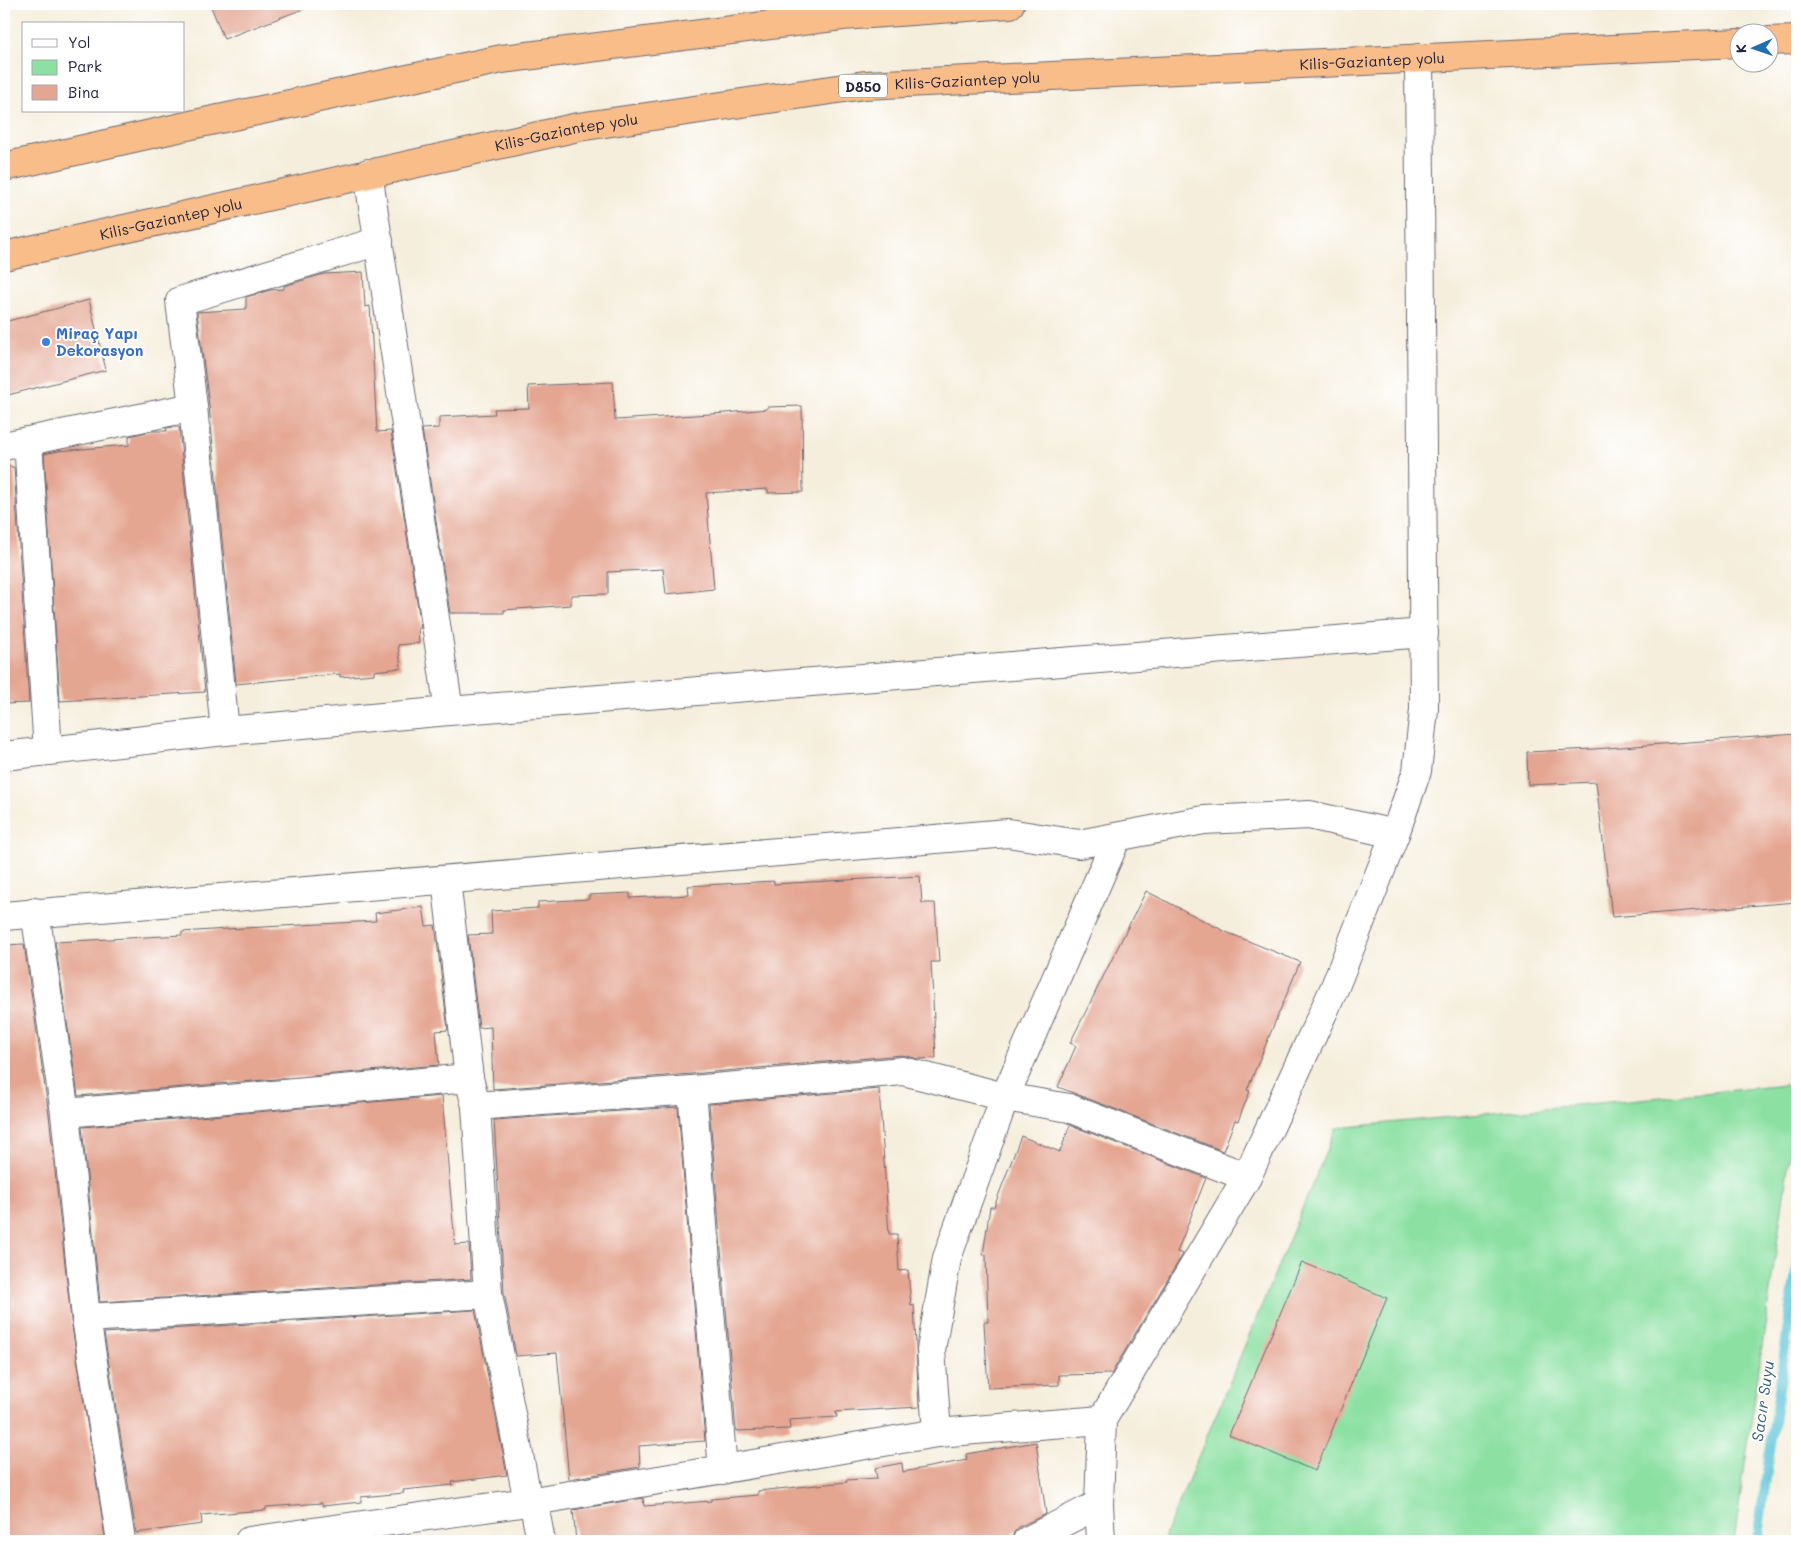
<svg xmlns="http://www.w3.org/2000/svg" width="1801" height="1545" font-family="Mali,sans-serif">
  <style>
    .green { fill: #8be0a2; stroke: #56816e }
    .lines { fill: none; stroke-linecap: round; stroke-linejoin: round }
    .stream { stroke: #5ac3d6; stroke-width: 10 }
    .building { fill: #e4a591 }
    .minor-casing { stroke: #6c6973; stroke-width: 30 }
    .highway-casing { stroke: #6c6973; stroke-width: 30 }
    .minor { stroke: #fff; stroke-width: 28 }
    .highway { stroke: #f8bd89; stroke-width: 28 }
    .shop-dot { fill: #3f7fe0; stroke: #fff; stroke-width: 2 }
    .labels { text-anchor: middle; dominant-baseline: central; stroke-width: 4; stroke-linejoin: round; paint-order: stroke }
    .shield { fill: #fff; stroke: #646476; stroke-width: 1 }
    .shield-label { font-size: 14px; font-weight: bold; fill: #22223b }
    .street-label { font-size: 15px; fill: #22223b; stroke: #fff }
    .shop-label { font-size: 15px; font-weight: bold; fill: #366cbe; stroke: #fff; text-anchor: start }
    .water-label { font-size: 16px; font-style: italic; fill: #386279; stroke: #fff }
  </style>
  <rect width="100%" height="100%" fill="#fff"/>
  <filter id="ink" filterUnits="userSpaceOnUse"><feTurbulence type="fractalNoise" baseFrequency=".02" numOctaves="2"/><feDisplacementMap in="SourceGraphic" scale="10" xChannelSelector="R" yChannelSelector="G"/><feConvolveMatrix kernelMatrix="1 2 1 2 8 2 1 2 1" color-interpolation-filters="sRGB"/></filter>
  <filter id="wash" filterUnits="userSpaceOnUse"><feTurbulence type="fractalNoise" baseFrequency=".0096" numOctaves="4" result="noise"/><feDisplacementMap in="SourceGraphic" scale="20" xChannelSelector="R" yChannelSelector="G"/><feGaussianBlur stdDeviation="1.12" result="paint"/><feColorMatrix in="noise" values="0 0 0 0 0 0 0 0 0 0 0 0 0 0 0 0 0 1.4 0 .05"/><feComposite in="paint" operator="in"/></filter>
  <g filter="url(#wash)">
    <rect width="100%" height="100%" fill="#f5eedc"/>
    <path class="green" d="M1797 1084V1105L1734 1541H1165V1536L1336 1128Z"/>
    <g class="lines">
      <path class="stream" d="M1757 1541 1797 1265"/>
    </g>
    <g id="blocks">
      <g class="building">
        <path d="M210 4H310L311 6 224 39Z"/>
        <path d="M363 272 365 307 370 306 377 432 391 431 421 628H418L419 643 398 645 401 668 374 671V674L340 677V674L236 684 209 405 197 312 246 309V297L271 290 284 289V286L324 274Z"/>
        <path d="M89 300 106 370 4 396V322Z"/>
        <path d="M613 382 615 420 726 413 767 409V407L802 406 803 492 768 493V489L706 493 714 589 666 594 663 569 608 572V594L571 595V605L504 610V613H450L422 429 439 428V417L495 414 494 409 529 408 528 386Z"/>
        <path d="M174 427H179L205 692 60 701 44 454 59 451 129 445V436L152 431H167L166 428Z"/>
        <path d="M4 467H14L29 703 4 704Z"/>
        <path d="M1797 734V902L1612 917 1596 782 1528 785 1527 752 1594 749Z"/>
        <path d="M920 876 922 903H935L939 962H931L936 1058 919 1059 902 1055 691 1074 493 1089 491 1027 479 1028 468 935 492 934 491 911 538 908V902L589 899V895L630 893V898L689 895 688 886 774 881V884Z"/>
        <path d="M1146 891 1226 932 1300 962 1247 1090 1250 1091 1238 1121 1235 1120 1223 1151 1058 1087 1076 1046 1070 1043Z"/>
        <path d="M423 907 426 926 435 925 448 1030 436 1031 439 1065 78 1096 55 942 182 935V932L226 929 376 921 375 913Z"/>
        <path d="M24 944 49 1115 71 1320 105 1537 95 1538V1541H4V945Z"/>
        <path d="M879 1089 889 1234H897L899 1271 908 1270 911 1306 914 1305 919 1407 836 1412 837 1417 789 1420 790 1429 736 1431 709 1104Z"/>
        <path d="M442 1096 455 1245 469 1244 471 1279 100 1302 82 1127Z"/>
        <path d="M678 1107 705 1441 639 1446 640 1467 569 1479 557 1353 516 1356 504 1292 494 1120Z"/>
        <path d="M1070 1125 1206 1178 1177 1252 1183 1254 1111 1374 1059 1375V1385L988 1388 984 1322H988L986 1255H983L990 1207H994L1021 1136 1060 1152Z"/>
        <path d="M1302 1262 1387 1298 1315 1471 1229 1435Z"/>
        <path d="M475 1310 507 1475 452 1482 453 1485 403 1490 404 1493 361 1497V1502L322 1506V1503L266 1507V1510L201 1515 202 1524 136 1533 104 1333Z"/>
        <path d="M1036 1442 1046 1514 1019 1527 1014 1532 1012 1539 1007 1541H576L573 1510 643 1498 644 1506 711 1501V1499L758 1495V1491L847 1482 846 1480 877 1478 875 1468 902 1463 903 1472 967 1460 966 1454Z"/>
      </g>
    </g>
  </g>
  <g filter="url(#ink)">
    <use href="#blocks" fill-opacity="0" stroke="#6c6973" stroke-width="1"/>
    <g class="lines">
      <g class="minor-casing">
        <g id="minor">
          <path d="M28 441 48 751"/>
          <path d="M4 446 193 407"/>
          <path d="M449 711 1424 633"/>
          <path d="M225 731 193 407 180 301 379 241"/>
          <path d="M4 756 225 731 449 711 368 173"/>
          <path d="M1395 834 1417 771 1424 710 1419 58"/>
          <path d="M446 880 469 1078 476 1106 488 1294 528 1502"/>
          <path d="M35 912 65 1113 86 1318 121 1541"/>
          <path d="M4 916 1008 833 1079 844 1204 820 1309 815 1395 834 1334 989 1247 1177 1102 1420 1099 1504 1101 1541"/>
          <path d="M692 1090 723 1470"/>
          <path d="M476 1106 692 1090 903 1071 1005 1097 1069 1108 1247 1177"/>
          <path d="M65 1113 469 1078"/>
          <path d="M86 1318 488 1294"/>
          <path d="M937 1433 931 1350 947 1258 1005 1097 1117 837"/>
          <path d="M533 1500 541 1541"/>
          <path d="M249 1541 528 1502 937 1433 1102 1420"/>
          <path d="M1027 1541 1099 1504"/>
        </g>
      </g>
      <g class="highway-casing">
        <g id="highway">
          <path d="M1768 41 1797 40"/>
          <path d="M4 167 200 123 502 59 842 16 1010 4"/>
          <path id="s1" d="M4 256 578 127 865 85 1738 43"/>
        </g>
      </g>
      <use href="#minor" class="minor"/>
      <use href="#highway" class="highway"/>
    </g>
  </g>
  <circle class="shop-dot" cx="46" cy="342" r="5"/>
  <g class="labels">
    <rect class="shield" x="839" y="74.5" width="48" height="23" rx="4"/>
    <g class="shield-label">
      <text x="863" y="86">D850</text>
    </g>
    <g class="street-label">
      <text stroke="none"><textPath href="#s1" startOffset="1386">Kilis-Gaziantep yolu</textPath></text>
      <text stroke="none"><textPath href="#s1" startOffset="981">Kilis-Gaziantep yolu</textPath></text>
      <text stroke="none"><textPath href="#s1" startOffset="576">Kilis-Gaziantep yolu</textPath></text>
      <text stroke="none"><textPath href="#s1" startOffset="171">Kilis-Gaziantep yolu</textPath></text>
    </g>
    <g class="shop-label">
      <text x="56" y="333">Miraç Yapı<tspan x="56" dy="17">Dekorasyon</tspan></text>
    </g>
    <g class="water-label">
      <text transform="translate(1762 1401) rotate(-82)">Sacır Suyu</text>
    </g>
  </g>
  <rect width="1801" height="1545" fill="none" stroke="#fff" stroke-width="20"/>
  <rect x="22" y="22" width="162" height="90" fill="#ffffff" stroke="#a7a7b1"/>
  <rect x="32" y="39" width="25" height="8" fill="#ffffff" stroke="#a7a7b1"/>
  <text x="68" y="48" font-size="15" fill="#22223b">Yol</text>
  <rect x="32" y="60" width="25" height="15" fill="#8be0a2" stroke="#a7a7b1"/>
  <text x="68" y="72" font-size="15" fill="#22223b">Park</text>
  <rect x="32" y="85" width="25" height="15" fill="#e4a591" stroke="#a7a7b1"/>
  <text x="68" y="98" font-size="15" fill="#22223b">Bina</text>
  <g transform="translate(1754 48) rotate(268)"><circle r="24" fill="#ffffff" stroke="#a7a7b1"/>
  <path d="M0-4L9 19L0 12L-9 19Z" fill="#1f6fb2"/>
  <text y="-8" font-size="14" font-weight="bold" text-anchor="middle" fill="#22223b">K</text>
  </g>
</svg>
